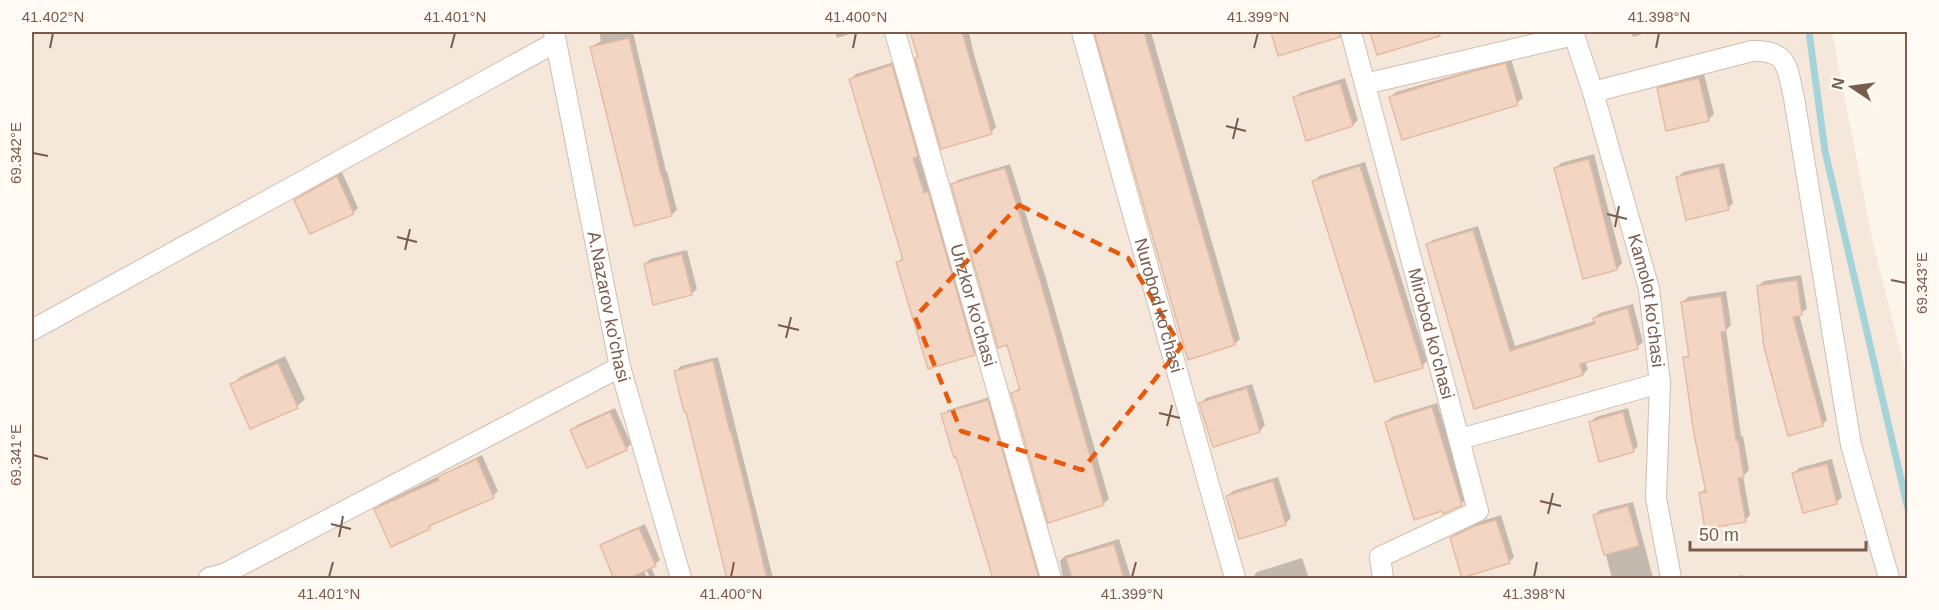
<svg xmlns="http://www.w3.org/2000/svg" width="1939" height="610" font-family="Arial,sans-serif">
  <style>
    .residential { fill: #f5e8da }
    .shadow { fill: #0003 }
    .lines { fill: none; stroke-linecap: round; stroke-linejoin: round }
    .stream { stroke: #a5d3da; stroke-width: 7 }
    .building { fill: #f3d5c3; stroke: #e6bba3; stroke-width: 1.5 }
    .minor-casing { stroke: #d1beb0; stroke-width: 22 }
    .minor { stroke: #fff; stroke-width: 20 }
    .marked { fill: none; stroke: #e8590c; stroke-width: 4.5; stroke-dasharray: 12 8; stroke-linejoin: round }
    .ticks { fill: none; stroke: #7a5c4d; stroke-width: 2 }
    .labels { text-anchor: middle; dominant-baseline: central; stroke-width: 6; stroke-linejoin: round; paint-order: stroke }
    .street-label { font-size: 18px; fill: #7a5c4d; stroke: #fffaf3 }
    .neatline { fill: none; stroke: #7a5c4d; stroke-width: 2 }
    .ticks-label { font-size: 15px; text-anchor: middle; fill: #7a5c4d }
  </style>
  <rect width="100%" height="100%" fill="#fdf6ec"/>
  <path class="residential" d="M32 32H1832L1873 243 1907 377V578H32Z"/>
  <g class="shadow">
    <path d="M599 32H633L666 171H667L677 210 671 215 591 47 601 41Z"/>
    <path d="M835 32H856L837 38Z"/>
    <path d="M912 32H969L973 51 996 127 991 132 919 56Z"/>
    <path d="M1096 32H1151L1240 339 1235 344 1189 358Z"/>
    <path d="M1272 32H1329L1330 35 1279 54Z"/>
    <path d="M1372 32H1429V34L1378 53Z"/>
    <path d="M1631 32H1647L1633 37Z"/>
    <path d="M1511 59 1523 98 1517 103 1390 97 1396 92Z"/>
    <path d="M897 61 922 150 918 154 929 189 933 187 979 348 974 353 897 263 903 257 851 79 856 74Z"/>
    <path d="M1704 74 1714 114 1708 120 1658 88 1663 83Z"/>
    <path d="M1345 78 1358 120 1353 125 1307 139 1294 98 1300 93Z"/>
    <path d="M1594 154 1622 263 1617 269 1556 168 1561 163Z"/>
    <path d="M1365 162 1427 361 1422 366 1314 181 1319 176Z"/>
    <path d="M1724 163 1733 203 1728 208 1678 177 1683 172Z"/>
    <path d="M1010 164 1047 282 1109 499 1103 504 1012 393 1021 387 953 185 958 180Z"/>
    <path d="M342 172 358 208 353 213 296 200 301 195Z"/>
    <path d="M1478 226 1515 346 1595 321 1594 318 1600 313 1633 304 1643 342 1637 347 1585 361 1588 369 1583 374 1475 407 1427 245 1433 240Z"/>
    <path d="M687 250 697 289 691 294 645 264 650 259Z"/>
    <path d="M1801 275 1807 309 1799 314 1827 420 1822 425 1758 286 1764 281Z"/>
    <path d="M1726 291 1731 325 1726 330 1741 436H1743L1749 470 1743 476 1750 515 1745 520 1701 493 1706 488 1685 358 1690 353 1683 302 1688 297Z"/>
    <path d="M285 356 305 399 297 406 232 385 240 377Z"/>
    <path d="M718 357 773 578H728L676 371 681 366Z"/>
    <path d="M1252 384 1265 425 1260 431 1214 445 1201 403 1206 398Z"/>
    <path d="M993 396 1046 578H995L943 415 948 410Z"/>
    <path d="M1437 403 1467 499 1461 504 1386 422 1392 417Z"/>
    <path d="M615 408 631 444 626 449 572 430 577 425Z"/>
    <path d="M1628 408 1638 446 1633 451 1590 422 1596 417Z"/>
    <path d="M482 455 498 491 493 496 434 523 429 528 376 510 381 504Z"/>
    <path d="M1832 459 1842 497 1836 503 1794 474 1799 468Z"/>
    <path d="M1278 477 1291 518 1286 523 1240 537 1227 496 1233 491Z"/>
    <path d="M1633 502 1653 578H1612L1595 515 1600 510Z"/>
    <path d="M1501 515 1514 557 1509 562 1451 538 1457 533 1479 522Z"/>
    <path d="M645 524 660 560 651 567 656 578H650L644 564 641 565 647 578H616L602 546 607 541Z"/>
    <path d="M1119 539 1131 578H1063L1060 561 1065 556Z"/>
    <path d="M1302 558 1309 578H1252L1257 572Z"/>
    <path d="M1743 575V578H1725Z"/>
  </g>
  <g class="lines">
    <path class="stream" d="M1809 32 1825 151 1908 509"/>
  </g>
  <g class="building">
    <path d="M910 32H962L992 134 941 149 915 58 918 57Z"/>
    <path d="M1094 32H1144L1235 345 1188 360Z"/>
    <path d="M1271 32H1339L1340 37 1278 56Z"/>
    <path d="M1370 32H1439L1440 36 1377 55Z"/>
    <path d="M629 38 661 175H662L672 216 634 226 590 47Z"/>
    <path d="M1506 63 1518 105 1402 140 1389 97 1474 71Z"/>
    <path d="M892 65 918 156 913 158 924 193 928 191 975 355 928 369 896 262 903 260 849 79Z"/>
    <path d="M1699 78 1709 121 1666 131 1657 88Z"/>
    <path d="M1340 83 1353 126 1306 141 1293 97Z"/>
    <path d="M1589 159 1617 270 1583 279 1554 168Z"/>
    <path d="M1360 166 1423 368 1375 382 1312 181Z"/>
    <path d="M1719 167 1729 210 1686 220 1676 177Z"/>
    <path d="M1005 168 1042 287 1104 505 1048 523 1011 393 1020 390 1007 345 998 348 951 184Z"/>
    <path d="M337 176 354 214 310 234 294 200Z"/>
    <path d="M1473 230 1510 351 1595 324 1593 318 1628 308 1638 349 1580 364 1583 375 1474 409 1426 244Z"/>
    <path d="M682 254 692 295 653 305 644 264Z"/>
    <path d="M1797 280 1802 315 1793 317 1823 426 1788 436 1764 347 1757 286Z"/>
    <path d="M1721 296 1726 331 1721 332 1736 441 1738 440 1744 477 1738 478 1746 522 1705 529 1699 493 1706 492 1694 434 1683 357H1689L1681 302Z"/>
    <path d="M713 361 730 432H731L749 502 767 579H727L686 412H684L674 371Z"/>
    <path d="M278 363 298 408 250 429 230 384Z"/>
    <path d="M1247 388 1260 432 1213 447 1199 403Z"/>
    <path d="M988 400 1039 579H993L956 457 954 458 941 414Z"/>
    <path d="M1432 407 1462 505 1443 514 1442 511 1414 520 1385 422Z"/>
    <path d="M610 412 627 450 587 468 570 430Z"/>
    <path d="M1623 412 1634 452 1599 462 1589 422Z"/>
    <path d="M477 459 494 498 429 526 430 529 391 547 374 509 439 480 437 477Z"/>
    <path d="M1827 464 1837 504 1803 513 1792 473Z"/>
    <path d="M1273 481 1286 525 1239 539 1226 496Z"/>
    <path d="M1628 506 1639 546 1604 555 1593 515Z"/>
    <path d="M1496 520 1510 563 1462 578 1450 538 1472 527Z"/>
    <path d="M639 528 656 566 628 579H614L600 545Z"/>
    <path d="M1114 544 1124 579H1072L1066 558Z"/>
  </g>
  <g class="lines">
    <g class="minor-casing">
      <g id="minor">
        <path id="s1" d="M554 32 620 367 681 578"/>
        <path id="s2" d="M895 32 1051 578"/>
        <path id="s3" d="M1082 32 1235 578"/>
        <path id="s4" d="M1351 32 1478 511 1380 557 1383 578"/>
        <path id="s5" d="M1573 32 1593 92 1649 289 1660 383 1656 498 1671 578"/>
        <path d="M1365 84 1574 35"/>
        <path d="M1593 92 1752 51C1789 50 1787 68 1794 98L1851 445 1889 578"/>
        <path d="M32 330 556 42"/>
        <path d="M1460 439 1660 383"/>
        <path d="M209 578 224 574 620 367"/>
      </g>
    </g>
    <use href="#minor" class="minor"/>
  </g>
  <path class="marked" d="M1019 205 1128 258 1181 347 1082 470 961 431 915 317Z"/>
  <path class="ticks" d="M50 48 53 33M451 48 455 33M853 48 856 33M1254 48 1258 33M1656 48 1659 33M1226 126 1246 131M1233 139 1238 118M33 153 48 156M1607 214 1627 219M1615 227 1619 206M397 237 417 242M405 250 410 229M1891 280 1906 283M778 325 799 330M786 338 791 317M1159 413 1180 418M1167 426 1172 405M33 455 48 459M1540 501 1561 506M1548 514 1553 493M331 524 351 529M339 537 343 516M329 577 333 562M731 577 734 562M1132 577 1136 562M1534 577 1537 562"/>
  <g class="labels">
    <g class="street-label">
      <text stroke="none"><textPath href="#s5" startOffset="279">Kamolot ko'chasi</textPath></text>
      <text stroke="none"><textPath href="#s2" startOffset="284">Urizkor ko'chasi</textPath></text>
      <text stroke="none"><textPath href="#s3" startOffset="284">Nurobod ko'chasi</textPath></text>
      <text stroke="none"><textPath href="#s1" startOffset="280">A.Nazarov ko'chasi</textPath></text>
      <text stroke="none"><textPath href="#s4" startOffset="312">Mirobod ko'chasi</textPath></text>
    </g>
  </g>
  <rect width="1939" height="610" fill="none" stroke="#fffaf3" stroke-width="66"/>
  <g transform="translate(1852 87) rotate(283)" stroke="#fffaf3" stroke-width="4.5" paint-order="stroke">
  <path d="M0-4.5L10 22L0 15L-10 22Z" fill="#7a5c4d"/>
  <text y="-9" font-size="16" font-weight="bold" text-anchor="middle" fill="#7a5c4d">N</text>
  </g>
  <path d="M1690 541v9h176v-9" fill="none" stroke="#7a5c4d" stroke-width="3"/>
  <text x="1699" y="541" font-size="18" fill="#7a5c4d" stroke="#fffaf3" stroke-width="4.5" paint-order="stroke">50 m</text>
  <rect x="33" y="33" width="1873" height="544" class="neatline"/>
  <g class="ticks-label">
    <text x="53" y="22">41.402°N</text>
    <text x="455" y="22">41.401°N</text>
    <text x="856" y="22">41.400°N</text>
    <text x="1258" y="22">41.399°N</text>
    <text x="1659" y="22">41.398°N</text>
    <text transform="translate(16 153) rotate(-90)" y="5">69.342°E</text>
    <text transform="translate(1922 283) rotate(-90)" y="5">69.343°E</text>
    <text transform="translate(16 455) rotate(-90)" y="5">69.341°E</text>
    <text x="329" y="599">41.401°N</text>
    <text x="731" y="599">41.400°N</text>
    <text x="1132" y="599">41.399°N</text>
    <text x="1534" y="599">41.398°N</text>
  </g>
</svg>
